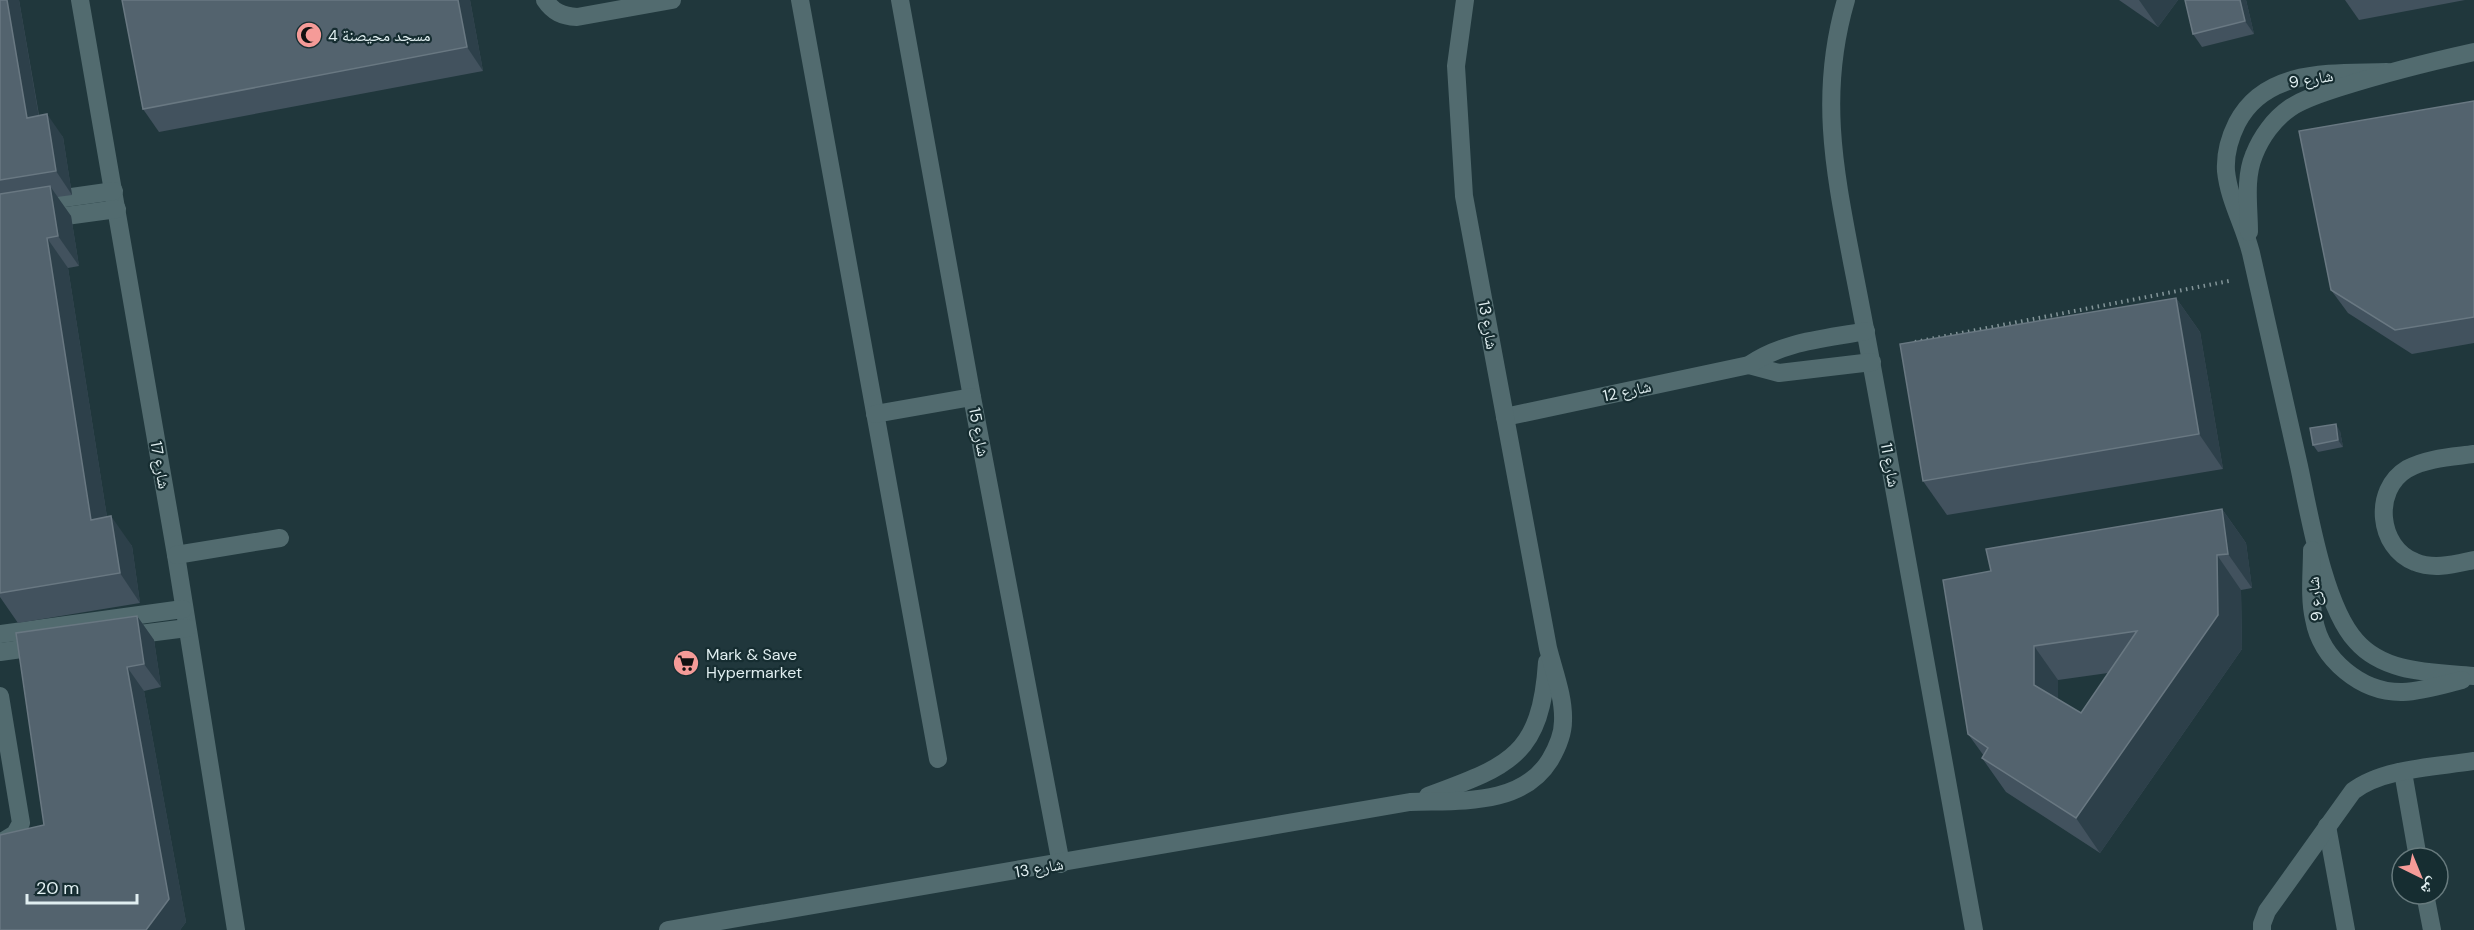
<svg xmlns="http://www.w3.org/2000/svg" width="2474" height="930" font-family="'DM Sans','Noto Naskh Arabic',sans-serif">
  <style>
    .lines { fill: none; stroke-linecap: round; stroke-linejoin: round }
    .path { stroke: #84969a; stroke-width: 4; stroke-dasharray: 1.5 4.5; stroke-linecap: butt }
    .minor { stroke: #526b6f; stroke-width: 18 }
    .wall { fill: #42525e; fill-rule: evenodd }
    .shaded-wall { fill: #2d404a }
    .building { fill: #53636e; stroke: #697882; stroke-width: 1.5; fill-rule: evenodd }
    .labels { text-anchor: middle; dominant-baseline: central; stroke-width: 4.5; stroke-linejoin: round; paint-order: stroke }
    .poi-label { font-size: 16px; fill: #e0eef0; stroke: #162d31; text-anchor: start }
    .street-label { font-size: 16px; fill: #e0eef0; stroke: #162d31 }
  </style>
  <rect width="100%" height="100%" fill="#20373c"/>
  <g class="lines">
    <path class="path" d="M1915 342 2229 281"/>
    <g class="minor">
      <path d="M80 0 176 555 236 930"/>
      <path d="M545 0C553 12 562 16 577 17L672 0"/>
      <path d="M800 0 938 759"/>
      <path d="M900 0 972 397 1061 864"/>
      <path d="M1846 0C1818 95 1835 173 1853 267 1863 317 1872 366 1881 416 1912 587 1943 759 1974 930"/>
      <path d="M2387 72C2334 74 2266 67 2237 123 2230 137 2225 155 2226 171 2229 200 2244 225 2251 253 2267 324 2283 395 2299 466 2309 513 2324 606 2356 641 2385 674 2433 672 2474 676"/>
      <path d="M0 207 114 191"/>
      <path d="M0 225 117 209"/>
      <path d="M2249 232C2249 207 2244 179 2254 155 2261 137 2274 119 2290 108 2305 98 2323 93 2341 87 2385 73 2429 62 2474 52"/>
      <path d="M1749 365 1779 373 1872 362"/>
      <path d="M875 414 972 397"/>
      <path d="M1505 417 1749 365C1784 341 1825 339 1866 331"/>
      <path d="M2474 454C2452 457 2427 458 2407 469 2372 490 2378 548 2415 562 2434 570 2455 564 2474 560"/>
      <path d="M2312 550C2312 572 2309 597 2314 619 2321 659 2361 693 2403 692 2423 691 2442 685 2462 680"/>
      <path d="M176 555 280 538"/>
      <path d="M0 634 183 609"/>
      <path d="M124 636 187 628"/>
      <path d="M0 652 43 646"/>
      <path d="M0 696 21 823 15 834 0 843"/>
      <path d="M2403 772 2418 858"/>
      <path d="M1428 796C1509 766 1541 756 1547 662"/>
      <path d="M2327 826 2346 930"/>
      <path d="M2425 894 2432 930"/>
      <path d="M668 930 1410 802C1458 800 1521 807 1550 760 1557 748 1563 735 1563 721 1564 697 1554 672 1548 648L1464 196 1456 66 1465 0"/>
      <path d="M2262 930V924L2267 911 2353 791C2383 768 2436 767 2474 761"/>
    </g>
  </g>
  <g class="wall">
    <path d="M0 0H19L39 115 63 137 72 195 57 197 71 216 79 266 68 268 107 517 132 546 140 603 18 623 0 597Z"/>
    <path d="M122 0H470L483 71 159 132 143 109Z"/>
    <path d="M2119 0H2178L2158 27Z"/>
    <path d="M2185 0H2246L2254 34 2202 47 2193 34Z"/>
    <path d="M2345 0H2465L2359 20Z"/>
    <path d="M2474 101V343L2412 354 2348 313 2331 290Z"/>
    <path d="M2176 298 2200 332 2223 469 1947 515 1923 481Z"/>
    <path d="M2340 431 2343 447 2318 452 2313 445Z"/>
    <path d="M2222 509 2246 543 2252 588 2241 590 2242 649 2100 853 2006 792 1982 758 1984 756 1968 734 1991 571ZM2108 673 2081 713 2058 699V680Z"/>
    <path d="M137 616 154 640 161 687 144 691 186 922 180 930H0L44 825Z"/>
  </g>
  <g class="shaded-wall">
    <path d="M7 0H19L43 141 27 118Z"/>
    <path d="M458 0H470L483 71 467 47Z"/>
    <path d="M2139 0H2178L2158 27Z"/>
    <path d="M2240 0H2246L2254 34 2245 21Z"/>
    <path d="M47 114 63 137 72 195 56 171Z"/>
    <path d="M50 186 71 216 79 266 58 236Z"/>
    <path d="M47 238 68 268 112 549 91 520Z"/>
    <path d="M2176 298 2200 332 2223 469 2199 434Z"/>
    <path d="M2336 424 2340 431 2343 447 2338 440Z"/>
    <path d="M2222 509 2246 543 2252 588 2228 554Z"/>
    <path d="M111 516 132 546 140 603 120 573Z"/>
    <path d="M2217 555 2241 590 2242 649 2100 853 2076 818Z"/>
    <path d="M137 616 154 640 161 687 144 664Z"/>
    <path d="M2034 646 2058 680V719L2034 685Z"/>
    <path d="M127 667 144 691 186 922 180 930H146Z"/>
  </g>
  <g class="building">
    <path d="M0 0H7L27 118 47 114 56 171 0 180Z"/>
    <path d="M122 0H458L467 47 143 109Z"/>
    <path d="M2185 0H2240L2245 21 2193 34Z"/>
    <path d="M2474 101V317L2395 330 2331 290 2299 131Z"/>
    <path d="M50 186 58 236 47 238 91 520 111 516 120 573 0 593V194Z"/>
    <path d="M2176 298 2199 434 1923 481 1900 344Z"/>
    <path d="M2336 424 2338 440 2313 445 2310 428Z"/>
    <path d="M2222 509 2228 554 2217 555 2218 615 2076 818 1982 758 1988 748 1968 734 1943 580 1991 571 1986 549ZM2137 631 2081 713 2034 685V646Z"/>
    <path d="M137 616 144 664 127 667 169 899 146 930H0V835L44 825 16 633Z"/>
  </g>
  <defs>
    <g id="mosque-disc" transform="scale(1.35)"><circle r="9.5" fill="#f59b98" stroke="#162d31"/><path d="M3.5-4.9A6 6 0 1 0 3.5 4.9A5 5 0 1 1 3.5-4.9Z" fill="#111"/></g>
    <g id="supermarket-disc" transform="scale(1.35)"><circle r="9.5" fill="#f59b98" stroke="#162d31"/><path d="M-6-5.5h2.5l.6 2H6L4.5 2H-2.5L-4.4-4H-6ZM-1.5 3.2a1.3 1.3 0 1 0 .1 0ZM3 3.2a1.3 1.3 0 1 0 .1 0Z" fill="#111"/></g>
  </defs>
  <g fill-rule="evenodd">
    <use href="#mosque-disc" x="309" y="35"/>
    <use href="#supermarket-disc" x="686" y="663"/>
  </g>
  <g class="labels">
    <g class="poi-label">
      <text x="328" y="35">مسجد محيصنة 4</text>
      <text x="706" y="654">Mark &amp; Save<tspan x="706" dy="18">Hypermarket</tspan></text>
    </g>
    <g class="street-label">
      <text transform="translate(2311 79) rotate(-9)">شارع 9</text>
      <text transform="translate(1488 325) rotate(80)">شارع 13</text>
      <text transform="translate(1627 391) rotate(-12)">شارع 12</text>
      <text transform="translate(979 432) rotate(79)">شارع 15</text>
      <text transform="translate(160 465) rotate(80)">شارع 17</text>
      <text transform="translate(1890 465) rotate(80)">شارع 11</text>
      <text transform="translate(2315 599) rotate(-95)">شارع 9</text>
      <text transform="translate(1039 868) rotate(-10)">شارع 13</text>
    </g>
  </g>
  <g transform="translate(2420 876) rotate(137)"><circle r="28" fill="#162d31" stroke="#677a7d" stroke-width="1.5"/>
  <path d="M0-4.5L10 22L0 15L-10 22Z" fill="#f59b98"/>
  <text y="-9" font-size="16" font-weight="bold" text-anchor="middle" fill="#e0eef0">ش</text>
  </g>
  <path d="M27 894v9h110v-9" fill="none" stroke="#e0eef0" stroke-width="3"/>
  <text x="36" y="894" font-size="18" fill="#e0eef0" stroke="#162d31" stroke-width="4.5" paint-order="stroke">20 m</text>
</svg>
